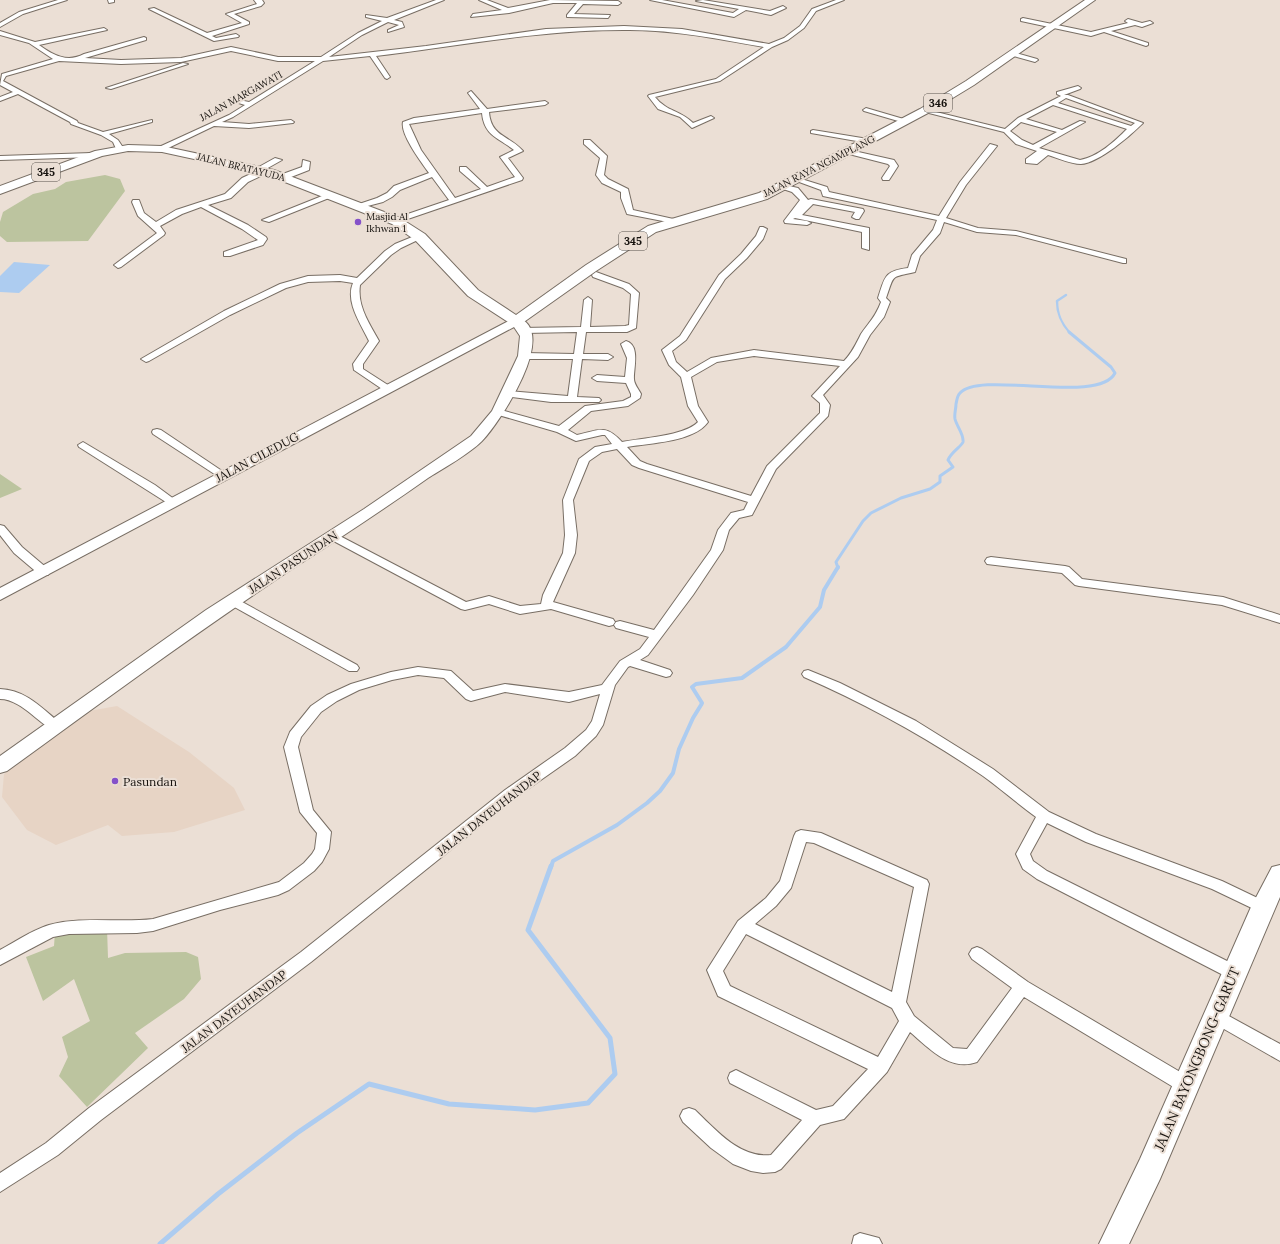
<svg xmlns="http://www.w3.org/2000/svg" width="1280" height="1244" font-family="Lora,serif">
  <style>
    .built { fill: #e7d4c5 }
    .green { fill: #bcc49f }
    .water { fill: #adccf0 }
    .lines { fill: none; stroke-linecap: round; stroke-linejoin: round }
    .stream-far3 { stroke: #adccf0; stroke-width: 2.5 }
    .stream-far2 { stroke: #adccf0; stroke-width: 3 }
    .stream-far1 { stroke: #adccf0; stroke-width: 4 }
    .stream { stroke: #adccf0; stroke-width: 5 }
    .street-casing { stroke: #786e64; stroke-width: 2 }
    .secondary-casing { stroke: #786e64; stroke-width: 2 }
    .primary-casing { stroke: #786e64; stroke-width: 2 }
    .street { fill: #fff; fill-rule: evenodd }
    .secondary { fill: #fff; fill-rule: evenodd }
    .primary { fill: #fff; fill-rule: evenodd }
    .poi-dot { fill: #8551c9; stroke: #ebdfd5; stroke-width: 1.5 }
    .labels { text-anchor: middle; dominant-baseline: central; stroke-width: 4; stroke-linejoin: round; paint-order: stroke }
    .far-street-label { font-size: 10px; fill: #16120e; stroke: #ebdfd5 }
    .far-poi-label { font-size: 10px; fill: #16120e; stroke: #ebdfd5; text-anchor: start }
    .shield { fill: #ebdfd5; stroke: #56504a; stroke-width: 1 }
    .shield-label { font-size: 11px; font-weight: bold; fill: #16120e }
    .street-label { font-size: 12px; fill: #16120e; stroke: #ebdfd5 }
    .poi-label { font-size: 12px; fill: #16120e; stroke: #ebdfd5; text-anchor: start }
    .near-street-label { font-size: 14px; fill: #16120e; stroke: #ebdfd5 }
  </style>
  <rect width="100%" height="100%" fill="#ebdfd5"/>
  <path class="built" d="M117 706 189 752 234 788 245 810 174 832 122 836 108 825 56 845 27 830 2 797 4 774 89 711Z"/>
  <g class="green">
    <path d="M105 175 120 179 125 191 88 241 7 242 0 236V222L3 212 33 194 55 189 66 182Z"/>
    <path d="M0 474 22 489 0 498Z"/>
    <path d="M107 928 108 958 125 953 186 952 198 957 201 979 184 999 135 1033 148 1048 87 1107 59 1076 68 1057 62 1037 90 1021 74 979 43 1001 26 957 54 946 55 932Z"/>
  </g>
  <path class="water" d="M14 262 50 265 19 293 0 292V276Z"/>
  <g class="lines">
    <path class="stream-far3" d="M1066 295 1057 301C1057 314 1061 323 1070 333"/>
    <path class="stream-far2" d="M838 568 836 562 863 521 871 513 901 498 930 489 940 482V476L953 467 948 460C951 452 962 446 963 442 964 434 957 427 955 419 954 414 956 409 956 404 957 400 957 396 960 393 981 370 1099 405 1115 373L1111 367 1069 332"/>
    <path class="stream-far1" d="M551 867 553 861 617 825 647 803 660 791 673 773 679 749 693 718 701 705 702 703 692 687 696 684 742 678 786 647 820 607 824 590 838 567"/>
    <path class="stream" d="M160 1244 218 1194 297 1133 369 1084 449 1104 535 1110 588 1103 615 1074 610 1038 528 930 551 866"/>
    <g class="street-casing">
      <g id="street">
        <path d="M58 0H67L23 14 0 27V23L19 12Z"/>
        <path d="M108 0H114V2L109 3Z"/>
        <path d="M254 0H262L264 3 261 6 234 14 249 22V24L212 36 216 38 236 34 239 36 238 37 214 41 149 9 154 8 207 33 242 23 226 14 257 4Z"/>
        <path d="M436 0H444L394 20 402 22 404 27 388 32V30L399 25 388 22 362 35 329 57 426 46 546 29 624 26 682 29 769 44 784 38 800 26 812 9 836 0H844L816 11 804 28 788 40 772 47 720 81 655 97C667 112 680 110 693 123L711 116 714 118 692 128 680 117 658 109 648 96 649 95 716 79 764 47C718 39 671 29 623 30 540 30 458 46 376 56L390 77 387 79 385 78 370 56 323 61 233 117 222 122 249 124 291 120 294 122 293 123 249 128 214 126 162 151H159V147L229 115 245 105 229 100V98L249 102 315 61H278L231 51 181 62 121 64 59 61 6 76 3 81 77 121 78 123 103 132 152 120V122L109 134 118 140 124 149 120 151H117L113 142 101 135 71 124 70 122 18 94 0 101V97L13 92 0 85 2 74 53 59 29 43 0 35V31L35 42 104 28 107 30 39 45C53 55 67 63 84 54L144 37 146 38V40L85 58 121 60 181 58 231 47 278 57H321L358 33 382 21 366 17V15L387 18Z"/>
        <path d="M479 0H487L508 8 550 0 618 1 621 3 618 5 583 4 574 14 610 15 608 18 567 17V15L577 3H553L509 13 471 17 473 14 502 10Z"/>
        <path d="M650 0H662L733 13 739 9 696 1 703 0 770 11 783 6 786 8 771 15 746 10 734 17Z"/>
        <path d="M1023 18 1091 32 1128 23 1125 21 1128 19 1142 23 1150 21 1153 23 1142 27 1135 25 1111 31 1148 43V45L1146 46 1104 32 1091 36 1021 21V19Z"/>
        <path d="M1012 52 1037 59 1038 60 1035 62 1010 55V53Z"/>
        <path d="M183 63 188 64 111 89 106 88Z"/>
        <path d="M1078 86 1081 88 1080 89 1064 95H1068L1143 123C1131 135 1099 163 1081 164 1071 164 1058 158 1048 155L1037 164 1026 163V159L1037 151 1016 144 1004 132 921 111 924 109 1005 129 1018 118 1061 96 1057 94V92ZM1066 98 1135 123 1131 126 1058 103ZM1053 105 1127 129C1115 141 1098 157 1080 160L1039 148 1085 122 1080 121 1062 130 1026 119ZM1021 122 1057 132 1033 145 1022 140 1010 131Z"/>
        <path d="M471 91 487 109 545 101 548 103 545 105 489 112C491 137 509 135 523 151L508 158 523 178 522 180 396 223 392 221 393 219 449 200 432 177 400 190 392 197 383 202 356 209V205L377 198 387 193 394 186 429 173C421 162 400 134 403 122L414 118 480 109 468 93ZM482 113C484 136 499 138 514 150L500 157 515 177 487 187 466 167H460V171L481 189 455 198 421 150 409 124Z"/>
        <path d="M866 108 907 120 908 121 905 123 864 111 863 110Z"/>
        <path d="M813 130 868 139 872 141 868 143 811 133V131Z"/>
        <path d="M584 140H590L607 156 604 175 608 179 628 189 633 210 678 220V224L627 214 621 198V192L602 183 596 175 600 158 584 144Z"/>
        <path d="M990 144 997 146 966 185 946 218 978 228 1016 231 1126 259V263H1123L1016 235 977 232 944 222 940 233 920 256 915 272C890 278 895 273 886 298L890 302 884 317 870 335 858 357 823 395 830 405 828 416 776 469 752 515 739 518 729 530 723 550 693 595 648 655 640 660 670 670 672 673 670 676 666 677 630 666 628 667 615 685 603 725 596 736 575 756 515 798 311 962 101 1120 58 1155 0 1192V1173L46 1143 89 1108 301 952 505 790 565 748 586 730 592 721 600 694 569 702 505 692 471 701 466 699 444 678 418 675 392 680 359 690 337 701 321 712 301 737 298 747 313 810 331 832 329 849 322 862 314 871 289 890 278 895 220 910 153 931 137 933 69 934 53 937 0 965V950C15 942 32 930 49 925 81 916 120 923 153 919L279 882 304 863 312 854 315 849 317 833 300 812 284 747 290 732 311 706 327 695 351 684 391 672 418 667 451 671 473 691 505 684 569 692 602 685 620 661 640 649 649 637 616 628 614 625 616 622 620 621 654 630 711 550 718 530 731 513 744 510 748 502 639 468 632 465 617 449 602 452 589 461 573 500 577 535 575 553 553 602 613 619 615 622 613 625 609 626 551 609 520 614 489 604 465 610 461 609 328 538 326 536 328 534H336L466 602 489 596 520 606 541 604 543 595 563 553 565 535 563 500 579 459 595 447 612 444 605 435H602L576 441 557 432 495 414 493 412 495 410H501L559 426 585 406 623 401 631 397V394L626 383 597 381 592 378 597 375 625 377 627 358 621 344 626 341C641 345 633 370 634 379 634 384 639 390 641 394L640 398 628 406 591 411 568 430 577 435C600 430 605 424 622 442 641 438 685 436 698 422L688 406 681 377 669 365 662 350 680 336 719 275 741 254 756 236 760 227H763L767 229 763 239 747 258 725 279 686 340 672 351 676 362 687 372 711 358 754 350 844 361C852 353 856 344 861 334 869 322 875 318 881 302L878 298C885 277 884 271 908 268L912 255 933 230 937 220 823 196 821 190 791 179 795 177 827 187 829 192 939 216 960 182ZM754 356 840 366 812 396 820 403V413L767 466 751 496 647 464 640 461 627 447C650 443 694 442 708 422L698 406 691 377 717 362Z"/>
        <path d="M845 149 894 160 898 166 889 180H883L882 178 890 166 888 164 845 153Z"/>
        <path d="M92 153H95V157L0 160V156Z"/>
        <path d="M275 158 282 160 266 169 267 173 248 182 231 198 208 205 248 225 266 237 267 239 263 245 230 256H224V252L258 240 242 229 201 207 182 214 160 226 165 233 164 235 121 267 118 268 114 265 157 233 138 216 132 202 133 200H139L144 213 156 222 176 210 225 194 242 178 257 171V168Z"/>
        <path d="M303 160 310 162 309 170 286 179H280V175L302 167Z"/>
        <path d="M780 184 798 188 808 200 811 199 863 209 864 211 859 219H856L852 217 855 212 813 204 802 215 869 228V250L862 248V232L795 218 793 219 807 221 811 223 807 225 785 223 784 221 800 200 792 192 780 188Z"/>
        <path d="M327 194 334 196 269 222 262 220Z"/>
        <path d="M417 235 424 237 401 248 391 255 360 285C357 306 369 323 379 341L363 364V369L391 387 393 389 391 391H385L354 370 353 364 369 341C361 324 345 302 353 283L340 281 308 282 286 288 230 315 149 361 146 362 141 359 224 311 280 284 308 276 340 275 357 278 385 251 395 244Z"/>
        <path d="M596 272 629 284 639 293 636 328 627 332H586L583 354H608L613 357 608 360 582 359 577 397 599 398 601 400 599 402H551L504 396 502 394 504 392 507 391 568 396 573 359H525L520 356 525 353 574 354 577 332 524 333 519 330 521 328 581 327 584 300 588 297 592 300 590 327 625 326 629 325 631 294 623 288 593 277 592 275Z"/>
        <path d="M157 429 161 430 228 475 227 477H219L153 434 152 432 153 430Z"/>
        <path d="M83 442 155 485 178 502 173 505 169 504 79 447 78 445Z"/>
        <path d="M0 525 4 526 22 547 48 569 50 572 48 575H40L14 553 0 535Z"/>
        <path d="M991 557 1065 566 1069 567 1082 579 1223 597 1280 615V623L1222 605 1079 586 1075 585 1062 573 987 564 985 561 987 558Z"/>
        <path d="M233 597 357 665 359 668 357 671H349L229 604 227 601Z"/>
        <path d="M808 670 840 683 916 721 993 769 1049 812 1096 834 1222 881 1268 903 1270 907 1268 911 1263 913 1258 911 1212 889 1086 842 1047 823 1030 854 1033 861 1047 871 1241 968 1243 973 1241 978 1235 980 1229 978 1037 879 1023 869 1016 854 1036 817C1018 804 1001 789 983 776 926 737 866 704 804 677L802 674 804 671Z"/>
        <path d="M0 689C26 690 42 708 61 724L63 727 61 730C46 735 25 699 0 699Z"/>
        <path d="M801 830 821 833 927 880 929 884 906 1002 914 1016 953 1048 967 1049 1012 988 972 959 969 954 972 949 977 947 982 949 1028 982 1192 1079 1194 1085 1192 1091 1186 1093 1180 1091 1024 997 977 1062C950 1072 929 1048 910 1032L887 1072 844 1119 820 1125 781 1169 775 1172 763 1173 751 1171 733 1164 711 1148 683 1122 680 1116 683 1110 689 1108 695 1110C715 1129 740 1159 771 1155L802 1120 730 1083 728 1078 730 1073 736 1070 816 1110 833 1106 868 1069 718 996 707 970 738 921 766 898 780 881 794 836 796 832ZM806 842 814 843 914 887 892 992 755 924 776 906 791 888ZM746 934 892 1008 899 1021 878 1057 730 986 723 971Z"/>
        <path d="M1216 1009 1280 1044V1061L1210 1021 1208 1016 1210 1011Z"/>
        <path d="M860 1233 879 1238 882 1244H852L854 1236Z"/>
      </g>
    </g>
    <g class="secondary-casing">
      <path id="secondary" d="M516 317C562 329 499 424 482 441 469 454 444 468 428 478 384 509 340 538 295 567 197 632 102 702 7 771L0 773V756L206 610 364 509 471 436 492 411 518 356 520 336 514 327 0 600V588Z"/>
    </g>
    <g class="primary-casing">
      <g id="primary">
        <path d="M1085 0H1095L974 85 928 113 767 199 656 232 596 271 521 324H511L468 296 415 240 392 224 267 175 162 152 128 151 102 156 0 194V186L95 151 128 145 162 146 274 170 400 218 425 234 478 290 516 315 586 265 648 226 759 193 920 109 966 81Z"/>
        <path d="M1280 865V897L1160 1179 1129 1244H1099L1140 1159 1251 907 1272 867Z"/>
      </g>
    </g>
    <use href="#street" class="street"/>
    <use href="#secondary" class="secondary"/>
    <use href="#primary" class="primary"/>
  </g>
  <g class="poi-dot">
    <circle cx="358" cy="222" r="4"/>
    <circle cx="115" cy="781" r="4"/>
  </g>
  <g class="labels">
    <g class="far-street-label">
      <text transform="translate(241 96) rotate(-29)">JALAN MARGAWATI</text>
      <text transform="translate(819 166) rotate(-27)">JALAN RAYA NGAMPLANG</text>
      <text transform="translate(241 167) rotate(14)">JALAN BRATAYUDA</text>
    </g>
    <g class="far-poi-label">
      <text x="366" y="216">Masjid Al<tspan x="366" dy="12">Ikhwan 1</tspan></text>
    </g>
    <g class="shield">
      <rect x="924" y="94" width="28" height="18" rx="3"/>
      <rect x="32" y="163" width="28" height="18" rx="3"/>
      <rect x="619" y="232" width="28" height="18" rx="3"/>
    </g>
    <g class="shield-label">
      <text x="938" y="103">346</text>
      <text x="46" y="172">345</text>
      <text x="633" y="241">345</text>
    </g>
    <g class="street-label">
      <text transform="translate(257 457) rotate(-28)">JALAN CILEDUG</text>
      <text transform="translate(293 562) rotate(-33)">JALAN PASUNDAN</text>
      <text transform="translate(489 813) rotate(-38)">JALAN DAYEUHANDAP</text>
      <text transform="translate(234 1011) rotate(-37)">JALAN DAYEUHANDAP</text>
    </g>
    <g class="poi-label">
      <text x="123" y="781">Pasundan</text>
    </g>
    <g class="near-street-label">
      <text transform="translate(1197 1059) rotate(-67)">JALAN BAYONGBONG-GARUT</text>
    </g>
  </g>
</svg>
